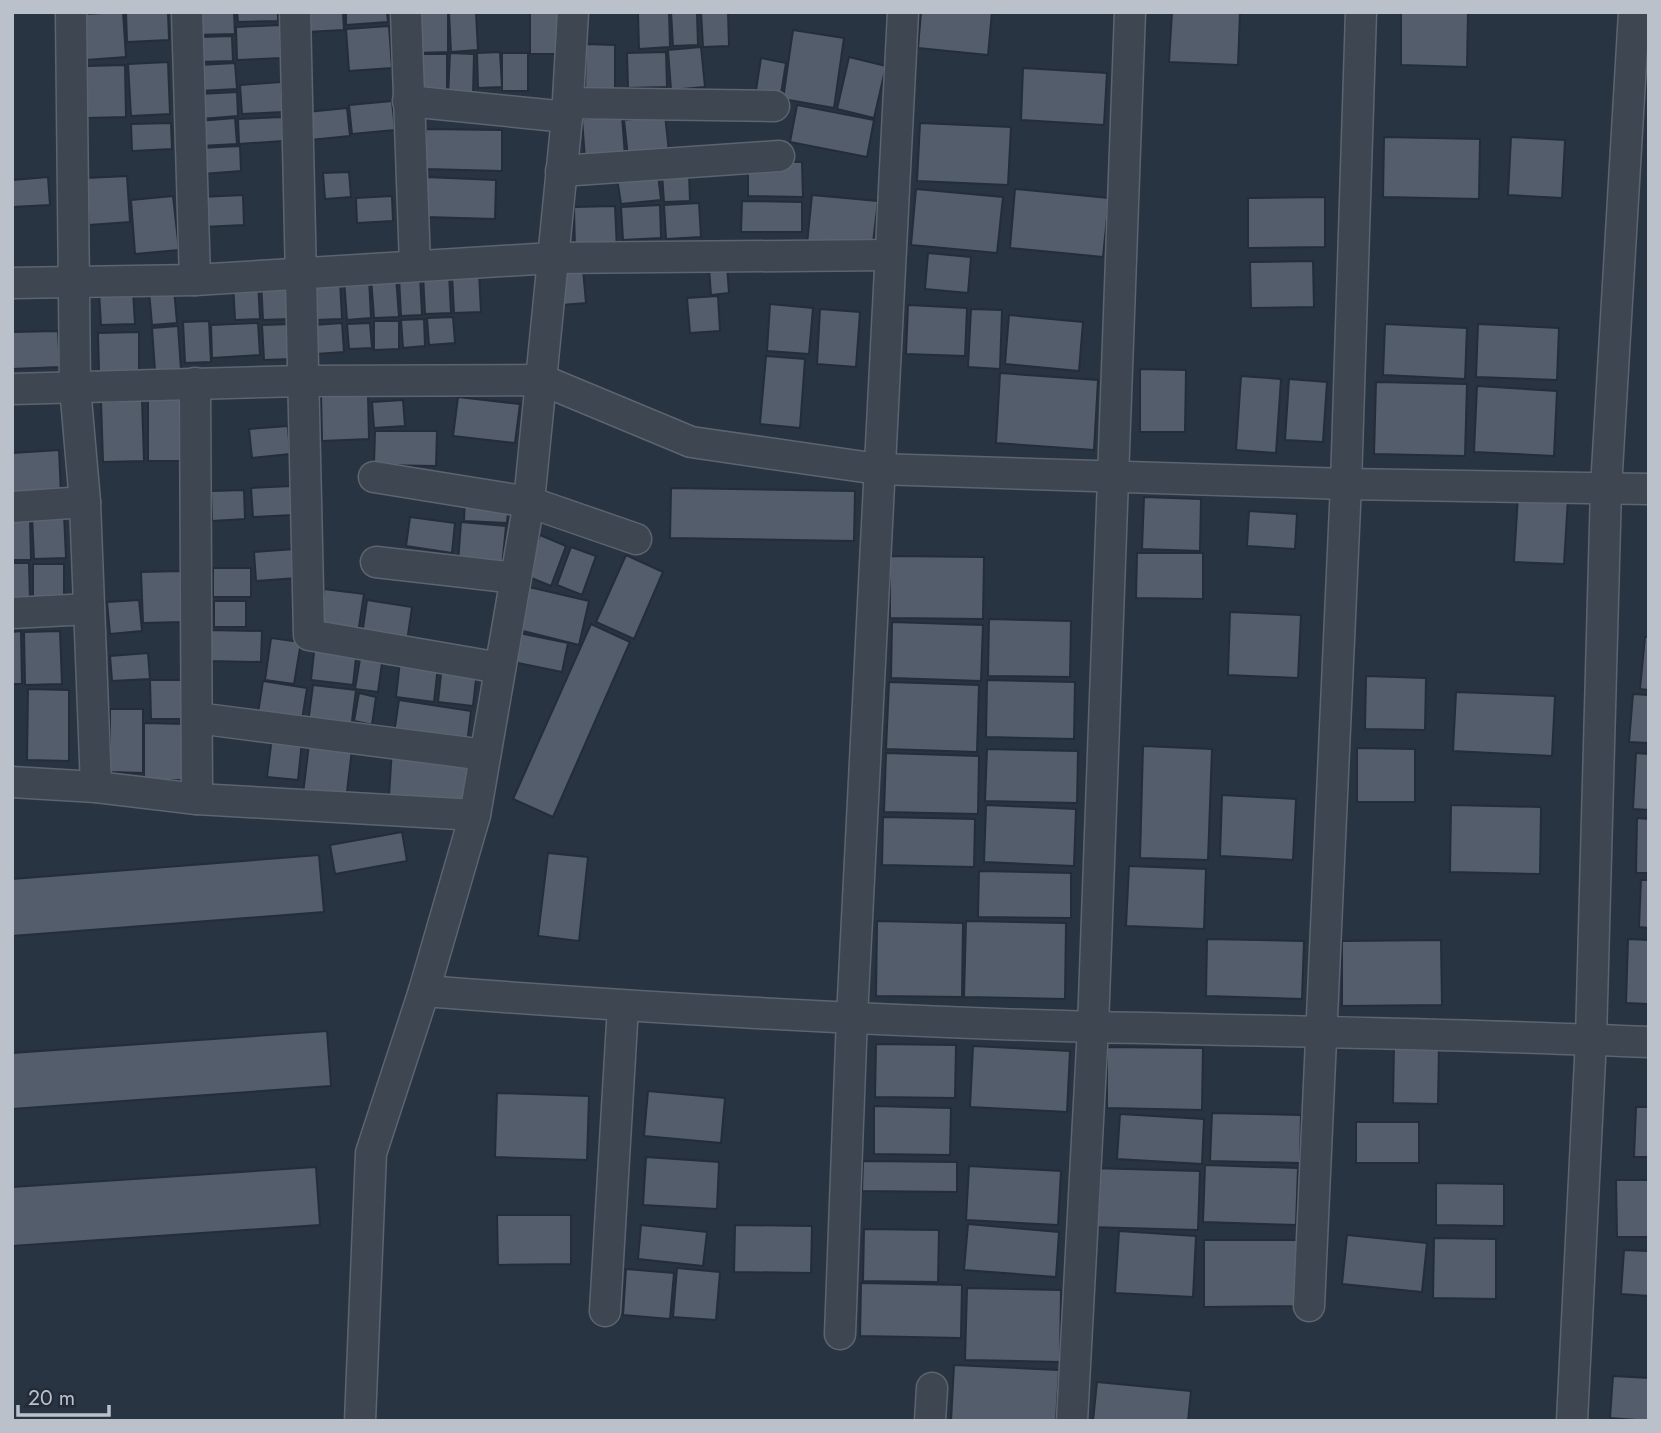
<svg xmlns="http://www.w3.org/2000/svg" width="1661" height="1433" font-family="Jost,sans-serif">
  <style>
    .building { fill: #535d6c; stroke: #242d39; stroke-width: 2 }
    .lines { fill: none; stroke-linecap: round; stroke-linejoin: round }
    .minor-casing { stroke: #5c646f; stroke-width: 33 }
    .minor { stroke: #3d4651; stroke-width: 30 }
  </style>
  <rect width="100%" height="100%" fill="#293442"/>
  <g class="building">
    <path d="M123 12 126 57 86 60 83 14Z"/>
    <path d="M126 12H168L169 40 127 42Z"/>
    <path d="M193 12H234L235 34 194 35Z"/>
    <path d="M237 12H278V21L238 22Z"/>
    <path d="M306 12H343L344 30 307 32Z"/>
    <path d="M346 12H387L388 22 346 25Z"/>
    <path d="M418 12H448V52L418 53Z"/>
    <path d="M449 12H476L478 50 451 52Z"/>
    <path d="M530 12H559L560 54H530Z"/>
    <path d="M638 12H669L670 47 639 49Z"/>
    <path d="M671 12H697L698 45 673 46Z"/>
    <path d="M701 12H728L729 46 703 47Z"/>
    <path d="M921 12H992L988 55 918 48Z"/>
    <path d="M1172 12H1240L1238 65 1169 62Z"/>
    <path d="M1401 12H1468L1467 67 1401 65Z"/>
    <path d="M280 25 281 58 237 60 236 27Z"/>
    <path d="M389 26 392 68 349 71 346 29Z"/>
    <path d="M793 30 844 38 834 108 783 99Z"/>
    <path d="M232 36 233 61 199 62V37Z"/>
    <path d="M586 44 615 45V93H585Z"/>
    <path d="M701 47 705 87 671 90 668 50Z"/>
    <path d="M500 52 502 87 478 88 477 53Z"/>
    <path d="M666 52 667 87 628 88 627 53Z"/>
    <path d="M450 53 474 54 473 98 448 97Z"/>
    <rect x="502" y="53" width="26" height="38"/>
    <path d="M420 54H447V89L420 90Z"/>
    <path d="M849 57 886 66 874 118 837 109Z"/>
    <path d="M761 58 786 63 781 94 756 90Z"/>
    <path d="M168 62 170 114 131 116 128 64Z"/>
    <path d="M235 63 237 89 200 91 199 65Z"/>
    <path d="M125 65 126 117 87 118 86 66Z"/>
    <path d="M1023 68 1107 73 1104 125 1021 120Z"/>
    <path d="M281 82 283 112 242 114 240 85Z"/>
    <path d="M237 92 238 116 201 119 199 94Z"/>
    <path d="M392 101 395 130 352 134 349 105Z"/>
    <path d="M797 105 874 120 867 157 790 142Z"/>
    <path d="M347 108 350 136 310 140 307 112Z"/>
    <path d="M665 115 669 152 628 157 624 120Z"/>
    <path d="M622 116 625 156 585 159 582 119Z"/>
    <path d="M282 117 283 141 239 144 238 119Z"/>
    <path d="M235 118 237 144 200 146 198 121Z"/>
    <path d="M171 123 172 149 132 151 131 124Z"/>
    <path d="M920 123 1011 127 1008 185 917 181Z"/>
    <path d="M426 129 502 130V171L425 169Z"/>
    <path d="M1384 137 1480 139 1479 199 1383 197Z"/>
    <path d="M1511 137 1565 140 1562 198 1508 195Z"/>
    <path d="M240 146 241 171 202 174 200 148Z"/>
    <path d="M748 161 802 162 803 197 748 196Z"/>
    <path d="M349 172 351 197 325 199 323 173Z"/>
    <path d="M689 173 690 201 664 202 662 174Z"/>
    <path d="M658 174 661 200 621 204 617 178Z"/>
    <path d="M127 176 130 222 89 225 86 178Z"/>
    <path d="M48 177 50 205 12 207V180Z"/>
    <path d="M426 177 496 180 495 219 425 217Z"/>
    <path d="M916 189 1003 197 997 253 911 245Z"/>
    <path d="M1015 189 1109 198 1103 257 1010 248Z"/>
    <path d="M243 195 244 225 202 227 201 197Z"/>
    <path d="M812 195 878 201 872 251 807 244Z"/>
    <path d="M173 196 179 250 135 254 131 200Z"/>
    <path d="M392 196 393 221 357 223 356 198Z"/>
    <path d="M1325 197V247L1248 248V198Z"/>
    <path d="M742 201 802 202V232H741Z"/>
    <path d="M699 203 701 237 666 239 664 205Z"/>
    <path d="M660 205 661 238 623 240 621 207Z"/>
    <path d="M615 206 617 250 575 251 574 207Z"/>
    <path d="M928 253 971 257 968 293 925 289Z"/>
    <path d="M1313 261 1314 307 1251 308 1250 262Z"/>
    <path d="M727 266 729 293 711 295 709 268Z"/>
    <path d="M583 269 586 303 562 305 560 270Z"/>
    <path d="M479 272 481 312 454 313 452 274Z"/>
    <path d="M449 273 451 313 425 314 423 274Z"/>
    <path d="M396 276 399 317 374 318 371 277Z"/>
    <path d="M420 276 422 315 401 316 399 277Z"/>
    <path d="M369 278 371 318 347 320 344 279Z"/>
    <path d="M288 279 290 319 263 320 261 281Z"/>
    <path d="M340 280 342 319 315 320 314 282Z"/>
    <path d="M258 281 260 319 235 320 233 282Z"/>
    <path d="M174 289 177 323 152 325 149 291Z"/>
    <path d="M133 291 135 324 101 325 99 292Z"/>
    <path d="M718 296 720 331 690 333 687 298Z"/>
    <path d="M770 304 813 308 809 354 767 351Z"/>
    <path d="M908 305 967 308 965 356 906 354Z"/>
    <path d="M820 309 860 312 856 367 817 364Z"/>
    <path d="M971 309 1002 310 1000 369 968 367Z"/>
    <path d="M1009 315 1083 322 1079 371 1005 364Z"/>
    <path d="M453 317 455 343 429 345 427 318Z"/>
    <path d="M424 319 425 346 403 348 401 320Z"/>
    <path d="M209 321 211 362 185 363 183 322Z"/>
    <path d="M374 321H399V349L374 350Z"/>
    <path d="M258 323 260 355 212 358 211 325Z"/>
    <path d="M342 323 344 352 316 354 314 325Z"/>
    <path d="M370 323 372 348 349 349 347 324Z"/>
    <path d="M291 324 293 359 264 360 262 325Z"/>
    <path d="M1385 324 1467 328 1465 379 1383 375Z"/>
    <path d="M1478 324 1559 328 1557 380 1476 377Z"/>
    <path d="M178 326 181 370 155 371 152 328Z"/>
    <path d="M58 331 60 367 12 369V332Z"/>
    <path d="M139 332V371L99 372 98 333Z"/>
    <path d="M766 356 805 359 800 428 760 424Z"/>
    <path d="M1140 369 1186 370 1185 432H1140Z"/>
    <path d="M1000 373 1098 380 1094 450 996 443Z"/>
    <path d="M1241 376 1281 379 1276 453 1236 450Z"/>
    <path d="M1289 379 1327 382 1323 442 1285 440Z"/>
    <path d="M1376 382 1467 384 1465 456 1374 454Z"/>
    <path d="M1477 386 1557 391 1554 456 1474 452Z"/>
    <path d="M321 394H368L369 439 322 441Z"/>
    <path d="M148 396 182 397V461H148Z"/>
    <path d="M458 397 520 404 515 443 453 436Z"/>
    <path d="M142 400 144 461 103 462 101 402Z"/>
    <path d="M403 400 405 426 374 428 372 402Z"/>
    <path d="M288 426 290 454 252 458 249 429Z"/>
    <path d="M375 431H437L436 466 374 465Z"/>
    <path d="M59 450 61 495 12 497V453Z"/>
    <path d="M291 486 293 515 253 517 251 488Z"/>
    <path d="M671 488 855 491 854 541 670 538Z"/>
    <path d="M244 490 245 519 212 521 211 491Z"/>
    <path d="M1518 495 1568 498 1564 564 1514 562Z"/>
    <path d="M465 496 509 499 507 523 464 521Z"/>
    <path d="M1144 497 1201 499 1200 551 1142 549Z"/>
    <path d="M1249 511 1297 514 1295 549 1247 546Z"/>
    <path d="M64 514 66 558 34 559 32 516Z"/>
    <path d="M410 517 455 523 452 553 406 546Z"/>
    <path d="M12 518H30L31 560H12Z"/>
    <path d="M461 522 506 526 502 567 458 563Z"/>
    <path d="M540 535 566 546 551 586 524 575Z"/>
    <path d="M571 547 596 556 582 595 557 585Z"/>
    <path d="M295 549 297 578 256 581 254 552Z"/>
    <path d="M1137 553H1203V599L1136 598Z"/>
    <path d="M626 555 663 572 634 639 596 622Z"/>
    <path d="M890 556 984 557 983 619 890 618Z"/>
    <path d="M12 563H29L30 600H12Z"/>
    <rect x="33" y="564" width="31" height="38"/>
    <rect x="213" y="568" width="38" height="29"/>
    <path d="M181 571 183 622 143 623 141 572Z"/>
    <path d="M529 587 589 601 579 645 519 630Z"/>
    <path d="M324 589 364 594 358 633 319 628Z"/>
    <path d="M139 600 142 631 110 634 107 602Z"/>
    <path d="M367 600 412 607 407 642 362 635Z"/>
    <rect x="214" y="601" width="32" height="26"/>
    <path d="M1230 612 1301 615 1298 678 1228 675Z"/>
    <path d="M989 619 1071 621 1070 677 988 676Z"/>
    <path d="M892 622 983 625 981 681 891 678Z"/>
    <path d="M591 624 630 642 553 817 513 799Z"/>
    <path d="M207 630 262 631 261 662 206 661Z"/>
    <path d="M21 631 22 684H12V632Z"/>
    <path d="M60 631 62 684 25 685 24 632Z"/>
    <path d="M519 633 568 643 562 672 513 662Z"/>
    <path d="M1645 637H1649V690L1640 689Z"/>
    <path d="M271 638 301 642 294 684 265 680Z"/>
    <path d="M315 643 357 648 353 685 311 680Z"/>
    <path d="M148 653 150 679 112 681 110 656Z"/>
    <path d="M361 653 383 656 378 692 355 689Z"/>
    <path d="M400 661 438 666 434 702 396 697Z"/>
    <path d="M442 665 477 670 473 706 438 702Z"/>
    <path d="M1366 676 1426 678 1425 730 1365 729Z"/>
    <path d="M150 680H191V719H151Z"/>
    <path d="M987 680 1075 682 1074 739 986 737Z"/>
    <path d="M263 681 307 688 302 720 258 713Z"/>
    <path d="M889 682 979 685 977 752 886 749Z"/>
    <path d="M313 685 356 690 351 729 308 723Z"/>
    <path d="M28 689 69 690V761L27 760Z"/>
    <path d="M1456 692 1555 696 1552 756 1453 751Z"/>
    <path d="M359 693 376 697 372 725 354 721Z"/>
    <path d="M1633 694 1649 695V743L1629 742Z"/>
    <path d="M399 700 471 711 467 744 394 733Z"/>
    <path d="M110 709H143V773L110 772Z"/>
    <path d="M144 723 186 724V780H144Z"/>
    <path d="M310 736 353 741 346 800 303 794Z"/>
    <path d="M272 737 302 741 298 780 267 777Z"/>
    <path d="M1143 746 1212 749 1208 860 1140 858Z"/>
    <path d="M392 748 471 753 468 802 389 797Z"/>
    <path d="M1357 748 1415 749V802H1357Z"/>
    <path d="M987 749 1078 751 1077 803 985 801Z"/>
    <path d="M886 753 979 756 978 814 884 812Z"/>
    <path d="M1636 753 1649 754V810L1633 809Z"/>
    <path d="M1222 795 1296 799 1293 860 1220 856Z"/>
    <path d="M986 805 1076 809 1074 866 984 862Z"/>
    <path d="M1451 805 1541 807 1540 874 1450 872Z"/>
    <path d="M883 817 975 819 974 867 882 865Z"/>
    <path d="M1637 818 1649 819V873H1636Z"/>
    <path d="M402 832 407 861 335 874 330 845Z"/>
    <path d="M548 853 588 857 579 941 538 936Z"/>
    <path d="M319 855 324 912 12 936V879Z"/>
    <path d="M1129 866 1206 869 1204 929 1126 926Z"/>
    <path d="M979 871 1071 873V918L978 917Z"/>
    <path d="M1641 880H1649V928L1639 927Z"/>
    <path d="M877 921 963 923 962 997 876 996Z"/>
    <path d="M966 921 1066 923 1065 999 964 997Z"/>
    <path d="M1207 939 1304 941 1302 999 1206 996Z"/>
    <path d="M1628 939 1649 940V1004L1626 1003Z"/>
    <path d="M1441 940 1442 1005 1342 1006V941Z"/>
    <path d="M327 1031 331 1086 12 1109V1053Z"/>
    <path d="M876 1044 956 1045 955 1098 875 1097Z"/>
    <path d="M1394 1044 1439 1045 1438 1104 1393 1103Z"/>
    <path d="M973 1046 1070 1051 1067 1112 970 1107Z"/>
    <path d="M1107 1047 1203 1048 1202 1110 1107 1108Z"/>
    <path d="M648 1091 725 1098 721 1143 644 1136Z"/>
    <path d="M497 1093 589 1096 587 1160 495 1157Z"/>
    <path d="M874 1106 951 1108 950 1155 874 1154Z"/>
    <path d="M1636 1107H1649V1157H1634Z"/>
    <path d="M1212 1113 1301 1115 1300 1163 1210 1161Z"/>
    <path d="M1120 1114 1204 1119 1202 1164 1117 1159Z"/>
    <rect x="1356" y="1122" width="63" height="41"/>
    <path d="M646 1157 719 1162 717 1209 643 1205Z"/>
    <path d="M863 1161 957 1162V1192L862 1191Z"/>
    <path d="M1205 1165 1298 1168 1296 1225 1203 1222Z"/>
    <path d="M969 1166 1061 1171 1058 1225 966 1220Z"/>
    <path d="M316 1167 320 1225 12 1246V1187Z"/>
    <path d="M1090 1168 1200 1171 1198 1230 1088 1227Z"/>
    <path d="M1616 1180H1649V1237H1617Z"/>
    <path d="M1436 1183 1504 1184V1226L1436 1225Z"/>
    <path d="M497 1215H571V1264L498 1265Z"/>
    <path d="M968 1224 1059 1232 1056 1277 964 1270Z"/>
    <path d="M641 1225 707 1232 703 1266 638 1259Z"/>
    <path d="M735 1225 812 1226 811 1273 734 1272Z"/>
    <path d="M864 1229 939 1230 938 1282 863 1281Z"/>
    <path d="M1119 1231 1196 1236 1193 1297 1115 1293Z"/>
    <path d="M1347 1235 1427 1243 1422 1292 1342 1284Z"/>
    <path d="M1434 1238 1496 1239V1299L1433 1298Z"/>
    <path d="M1204 1240H1300V1306L1204 1307Z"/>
    <path d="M1624 1250 1649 1251V1296L1621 1294Z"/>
    <path d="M677 1268 720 1272 716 1320 673 1317Z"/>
    <path d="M626 1269 674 1273 670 1319 623 1315Z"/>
    <path d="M861 1283 962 1285 961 1338 860 1336Z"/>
    <path d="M967 1288 1061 1290 1060 1362 965 1360Z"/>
    <path d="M954 1365 1059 1370 1056 1421H951Z"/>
    <path d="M1613 1376 1649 1378V1421L1610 1418Z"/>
    <path d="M1097 1382 1191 1391 1188 1421H1093Z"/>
  </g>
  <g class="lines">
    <g class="minor-casing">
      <g id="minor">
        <path d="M71 12 75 387 85 502 96 787"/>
        <path d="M187 12 195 280"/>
        <path d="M295 12 309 635 500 668"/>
        <path d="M406 12 415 265"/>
        <path d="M408 101 567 117"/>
        <path d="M568 103 774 106"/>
        <path d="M561 171 779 156"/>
        <path d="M12 283 195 280 552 258 890 255"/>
        <path d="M195 383 197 799"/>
        <path d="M12 389 302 381 542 380 691 442 878 469 1346 484 1649 489"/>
        <path d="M374 477 529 502 636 539"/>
        <path d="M12 507 85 502"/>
        <path d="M376 562 515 578"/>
        <path d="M12 613 89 609"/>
        <path d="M197 718 485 755"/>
        <path d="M12 782 96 787 197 799 475 815"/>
        <path d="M424 991C647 1008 871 1021 1095 1027 1279 1031 1464 1034 1649 1042"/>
        <path d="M1309 1306 1346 484 1361 12"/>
        <path d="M605 1311 623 1006"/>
        <path d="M840 1334 852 1017 903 12"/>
        <path d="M360 1421 371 1153 424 991 475 815 529 502 567 117 573 12"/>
        <path d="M930 1421 932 1388"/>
        <path d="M1072 1421 1093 1027 1130 12"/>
        <path d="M1572 1421 1591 1039 1606 488 1634 12"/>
      </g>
    </g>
    <use href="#minor" class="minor"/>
  </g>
  <rect width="1661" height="1433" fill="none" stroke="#bbc1cb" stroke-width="28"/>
  <path d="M18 1405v10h91v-10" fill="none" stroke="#bbc1cb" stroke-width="3.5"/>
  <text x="28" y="1405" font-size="21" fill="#bbc1cb" stroke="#222b37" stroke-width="5" paint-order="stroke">20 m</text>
</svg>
